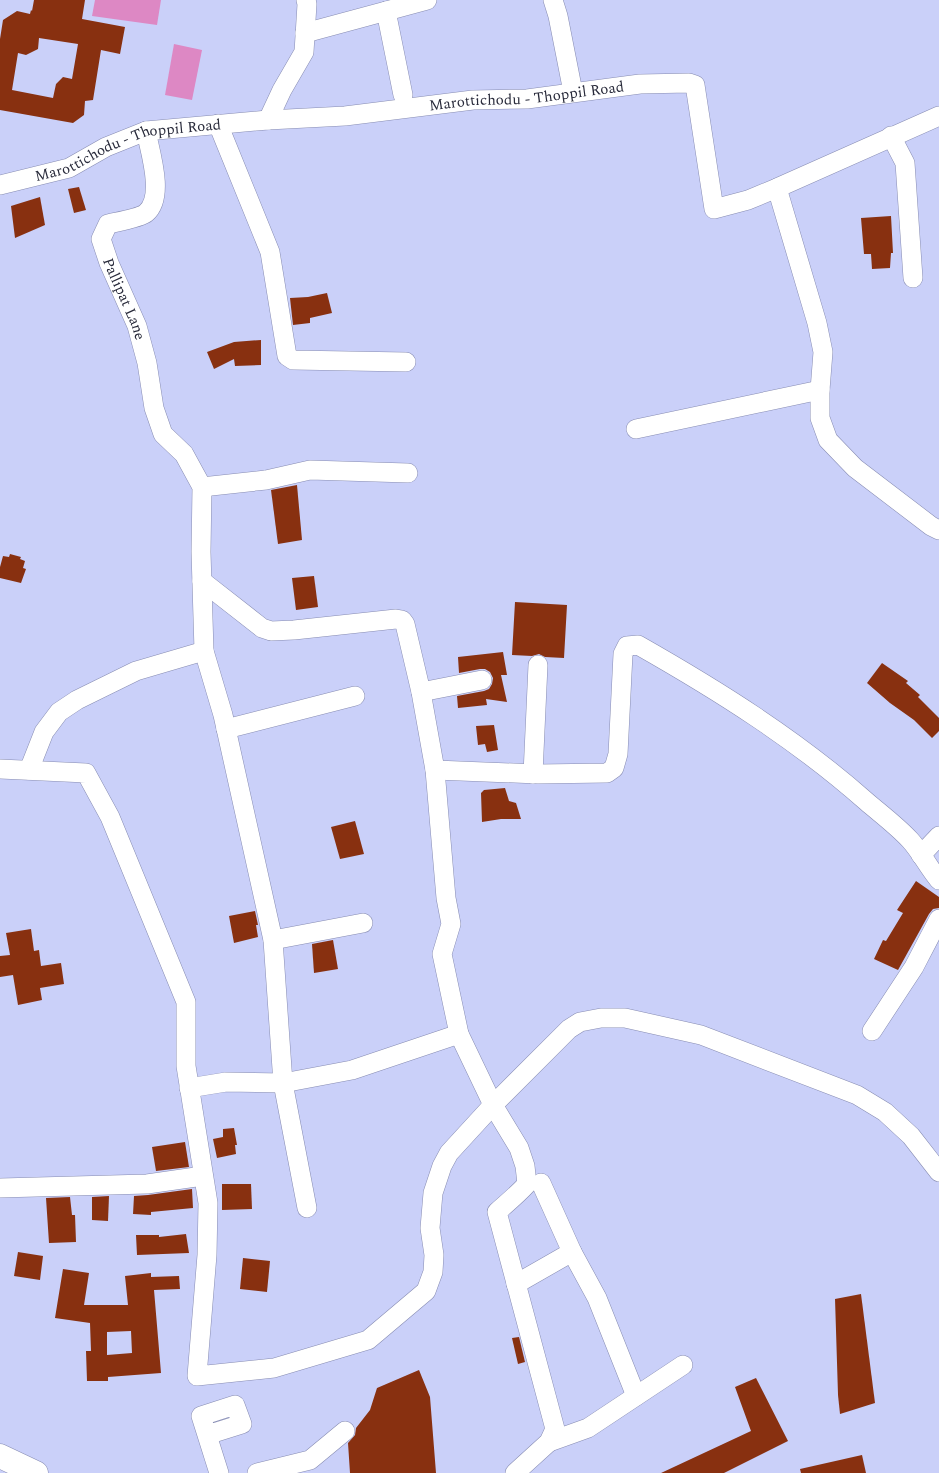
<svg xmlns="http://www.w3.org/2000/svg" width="939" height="1473" font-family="Spectral,serif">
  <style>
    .green { fill: #dd88c4 }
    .building { fill: #883010; fill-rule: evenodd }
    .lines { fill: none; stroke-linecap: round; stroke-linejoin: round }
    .minor-casing { stroke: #878cb2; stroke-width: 20 }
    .major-casing { stroke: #878cb2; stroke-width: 25 }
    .minor { stroke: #fff; stroke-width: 19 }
    .major { stroke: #fff; stroke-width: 24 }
    .labels { text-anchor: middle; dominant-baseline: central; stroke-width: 5; stroke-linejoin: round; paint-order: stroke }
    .street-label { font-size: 15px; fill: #282a3a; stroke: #d9deff }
  </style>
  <rect width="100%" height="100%" fill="#cad0f9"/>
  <g class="green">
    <path d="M95 0H161L157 25 92 16Z"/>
    <path d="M174 44 202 50 192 100 165 95Z"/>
  </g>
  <g class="building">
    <path d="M34 0H85L82 19 125 27 120 54 101 50 93 100 85 101 84 115 73 123 0 110V39L3 20 17 11 30 14 31 10 32 11ZM39 38 78 44 72 79 63 77 56 84 53 98 12 90 18 53 26 55 38 49Z"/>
    <path d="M79 187 86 210 74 213 68 189Z"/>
    <path d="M40 197 45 225 15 238 11 206Z"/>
    <path d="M891 216 893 253H891L890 268 872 269 871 254H864L861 218Z"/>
    <path d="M327 293 332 313 310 318V323L293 325 290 298 308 297Z"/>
    <path d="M261 340V365L235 366 234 359 214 369 207 352 234 342Z"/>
    <path d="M297 485 302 540 278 544 271 490Z"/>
    <path d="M10 554 21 557 20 559 25 561 23 568 26 569 21 583 0 578V567L3 556 9 557Z"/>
    <path d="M314 576 318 607 296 610 292 578Z"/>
    <path d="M515 602 567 605 564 658 545 657 539 654 532 656 512 655Z"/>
    <path d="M503 652 507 675H501L507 702 486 699 487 705 458 708 457 696 484 691 489 689 492 684 493 678 490 672 485 669H480L459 673 458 657Z"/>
    <path d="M882 663 908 681 906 683 920 695 918 697 939 718V731L932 738 914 720 890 703 867 683Z"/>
    <path d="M494 725 498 750 487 752 485 744 478 745 476 726Z"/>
    <path d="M505 788 509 801 516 803 521 819H501L482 822 481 793 484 790Z"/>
    <path d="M355 821 364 854 340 859 331 827Z"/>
    <path d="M916 881 939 897V908L933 909 929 914 898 970 874 959 883 940 886 941 903 913 897 910Z"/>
    <path d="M255 911 258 925H256L258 937 234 943 229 916Z"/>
    <path d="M31 929 34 951 39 950 41 966 61 963 64 984 40 988 42 1000 18 1005 13 975 0 977V956L10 955 6 933Z"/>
    <path d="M333 940 338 969 314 973 312 944Z"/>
    <path d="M234 1128 237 1145H235L236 1154 217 1158 213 1139 223 1137V1129Z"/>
    <path d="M185 1142 189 1167 156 1171 152 1147Z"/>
    <path d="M222 1184H251L252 1209 222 1210Z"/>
    <path d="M192 1189 193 1208 151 1212V1215L133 1214 134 1196 148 1195Z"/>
    <path d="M109 1196 108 1221 92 1220V1197Z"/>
    <path d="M70 1197 72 1215H75L76 1242 49 1243 46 1198Z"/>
    <path d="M186 1234 189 1253 137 1255 136 1235H159V1237Z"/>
    <path d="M18 1252 43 1256 40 1280 14 1276Z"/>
    <path d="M243 1258 270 1261 267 1292 240 1289Z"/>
    <path d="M63 1269 89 1273 84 1305H128L125 1276 151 1273V1277L179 1276 180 1289 154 1290 161 1373 108 1377V1381H87L86 1351H91L90 1323 55 1318ZM131 1331 132 1353 107 1355V1332Z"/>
    <path d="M861 1294 875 1403 840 1414 838 1395 835 1299Z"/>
    <path d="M519 1337 525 1362 518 1364 512 1338Z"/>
    <path d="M419 1370 430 1397 436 1473H350L348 1443 355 1435 356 1428 370 1410 377 1388Z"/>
    <path d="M756 1378 788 1441 724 1473H661L751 1431 735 1387Z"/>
    <path d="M862 1455 866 1473H801L800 1469Z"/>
  </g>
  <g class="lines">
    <g class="minor-casing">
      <g id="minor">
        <path d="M553 0 558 16 573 92"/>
        <path d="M386 11 403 95"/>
        <path d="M305 33 427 0"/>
        <path d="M268 120 282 90 304 52 307 4 306 0"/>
        <path d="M218 124 270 252 287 356 293 360 406 362"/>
        <path id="s1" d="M146 131C150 152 165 197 146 213 140 218 116 222 108 224L101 239 109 263 137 326 147 363 154 408 163 434 184 454 202 487 201 552 204 651 223 715 273 940 283 1083 307 1208"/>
        <path d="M891 136 905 163 913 278"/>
        <path id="s2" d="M0 185 69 168 106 147 146 131 268 120 345 116 473 100 527 99 640 84 689 83 695 85 714 209 748 200 777 188 939 116"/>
        <path d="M777 188 817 323 823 352 820 390V418L828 440 855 468 931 526 939 530"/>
        <path d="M636 429 820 390"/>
        <path d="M202 487 266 480 310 470 408 473"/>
        <path d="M202 581 262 628 271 631 294 630 396 619 402 620 405 624 421 692 435 770 446 898 451 924 442 954 459 1034 493 1105 519 1148 525 1166 527 1184C518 1194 507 1203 497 1212L555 1429 549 1442 515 1473"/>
        <path d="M421 692 482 680"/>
        <path d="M226 729 355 696"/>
        <path d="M0 769 86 773 110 817 186 1002V1066L208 1203 207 1255 197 1376 274 1368 368 1340 426 1291 433 1272 434 1255 430 1228 433 1193 442 1166 449 1153 493 1105 569 1029 580 1022 601 1018H625L701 1035 857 1095 885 1112 911 1136 939 1172"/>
        <path d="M29 770 44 732 59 712 77 700 136 671 204 651"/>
        <path d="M435 770 538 774 607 773 614 768 618 754 623 654 627 646 638 645C719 691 797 740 867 802 881 814 897 826 910 840 921 852 928 867 939 880"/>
        <path d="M533 774 538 665"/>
        <path d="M921 855 939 836"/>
        <path d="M273 940 363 923"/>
        <path d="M872 1031 914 967 939 919"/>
        <path d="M189 1088 226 1082 283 1083 352 1070 459 1034"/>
        <path d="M541 1183 572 1252 597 1298 636 1396"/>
        <path d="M0 1188 147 1184 203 1176"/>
        <path d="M516 1284 572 1252"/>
        <path d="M207 1435 242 1424 235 1405 201 1416 219 1473"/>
        <path d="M549 1442 588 1428 683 1365"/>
        <path d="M257 1473 310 1460 345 1431"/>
      </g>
    </g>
    <g class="major-casing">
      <path id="major" d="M0 1456 36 1473"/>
    </g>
    <use href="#minor" class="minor"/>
    <use href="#major" class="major"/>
  </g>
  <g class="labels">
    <g class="street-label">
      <text stroke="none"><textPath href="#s2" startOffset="539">Marottichodu - Thoppil Road</textPath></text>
      <text stroke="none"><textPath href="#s2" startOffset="134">Marottichodu - Thoppil Road</textPath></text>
      <text stroke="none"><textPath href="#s1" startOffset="206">Pallipat Lane</textPath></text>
    </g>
  </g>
</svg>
